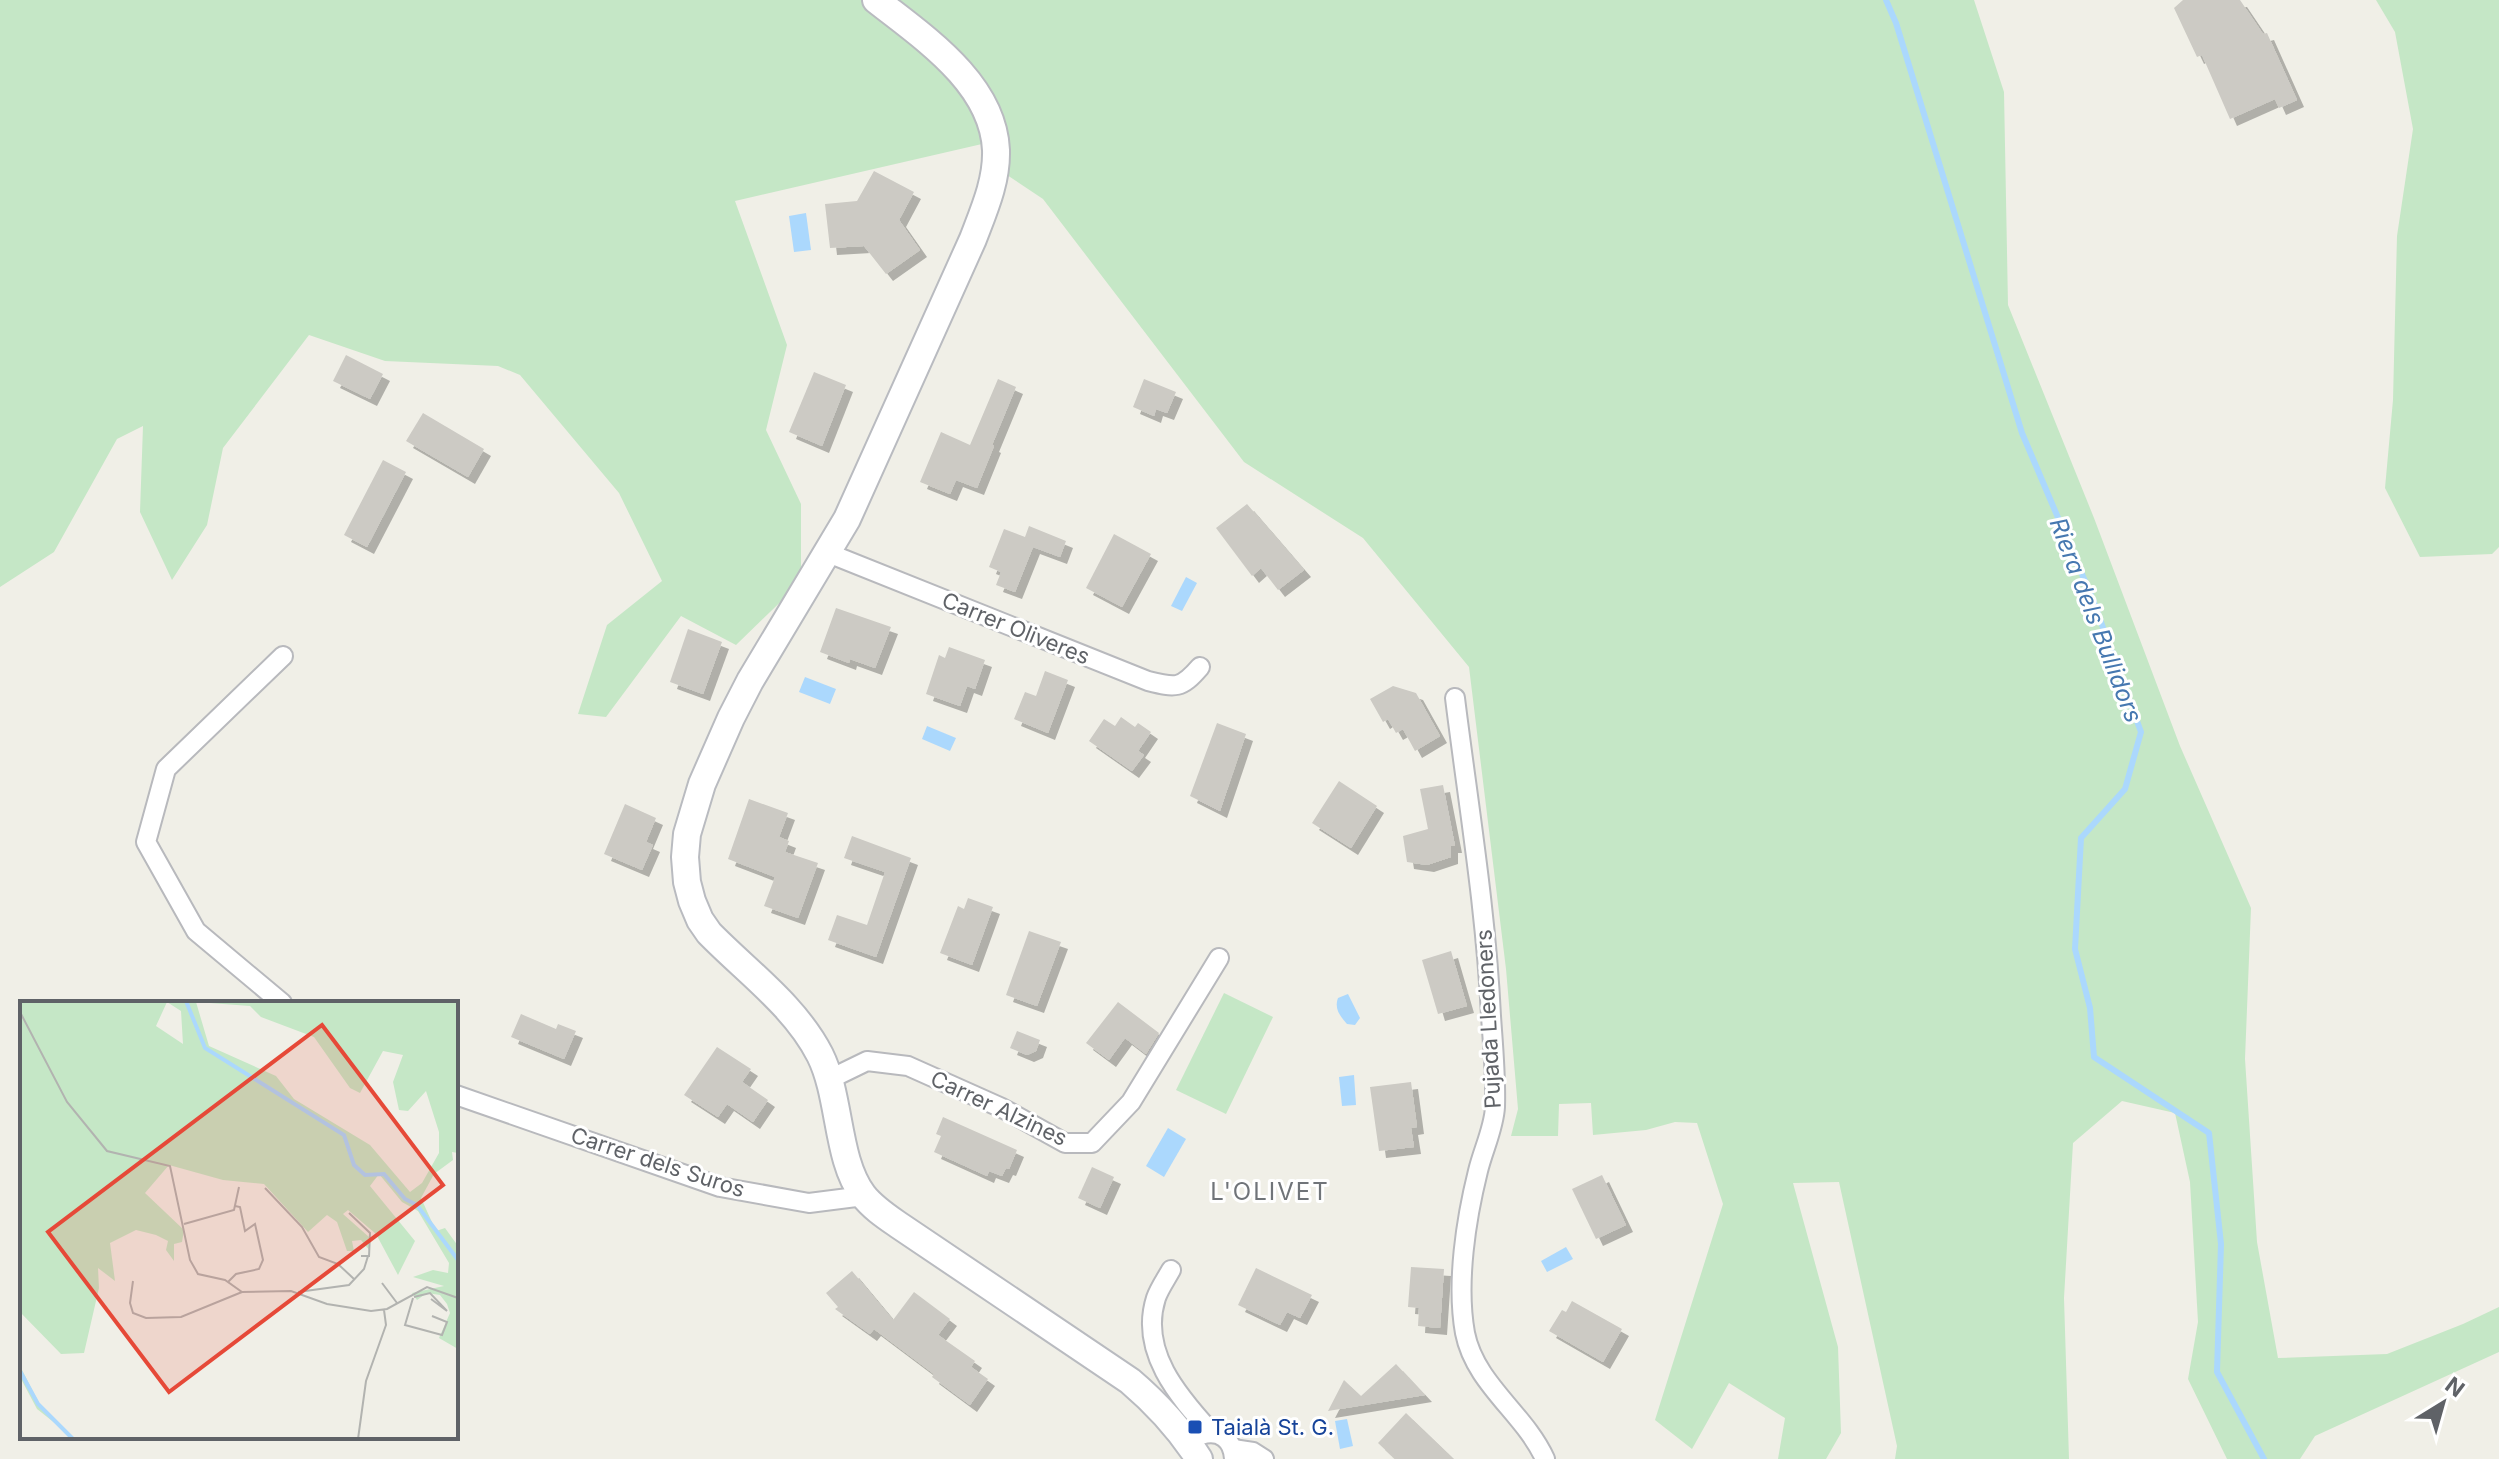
<svg xmlns="http://www.w3.org/2000/svg" width="2499" height="1459" font-family="Inter,sans-serif">
  <style>
    .green { fill: #c5e7c6 }
    .water { fill: #abd8fd }
    .lines { fill: none; stroke-linecap: round; stroke-linejoin: round }
    .stream { stroke: #abd8fd; stroke-width: 6 }
    .building { fill: #cccac4; filter: url(#shadow) }
    .street-casing { stroke: #b8b9bd; stroke-width: 22 }
    .secondary-casing { stroke: #b9bbc0; stroke-width: 30 }
    .street { stroke: #fff; stroke-width: 18 }
    .secondary { stroke: #fff; stroke-width: 26 }
    .transit-dot { fill: #1a4fb4; stroke: #fff; stroke-width: 3 }
    .labels { text-anchor: middle; dominant-baseline: central; stroke-width: 6; stroke-linejoin: round; paint-order: stroke }
    .street-label { font-size: 22px; fill: #5f6267; stroke: #fff }
    .transit-label { font-size: 22px; fill: #164399; stroke: #fff; text-anchor: start }
    .water-label { font-size: 24px; font-style: italic; fill: #4678b0; stroke: #fff }
    .neighbourhood-label { font-size: 24px; letter-spacing: 2px; fill: #707479; stroke: #fff }
    .inset-river { fill: none; stroke: #abd8fd; stroke-width: 4 }
    .inset-road { fill: none; stroke: #b2b3b0; stroke-width: 2 }
    .view { fill: #e64938; fill-opacity: 0.15; stroke: #e64938; stroke-width: 4 }
    .inset-edge { fill: none; stroke: #5f6267; stroke-width: 4 }
  </style>
  <defs>
    <filter id="shadow"><feDropShadow dx="7" dy="7" stdDeviation="0" flood-color="#0004"/></filter>
  </defs>
  <rect width="100%" height="100%" fill="#f0efe7"/>
  <g class="green">
    <path d="M0 0H1974L2004 92 2008 305 2094 518 2180 746 2251 908 2245 1059 2257 1242 2278 1358 2387 1354 2463 1324 2499 1307V1352L2315 1436 2300 1459H2227L2188 1379 2198 1322 2190 1182 2175 1113 2122 1101 2073 1143 2064 1298 2069 1459H1895L1897 1446 1839 1182 1793 1183 1838 1347 1841 1433 1826 1459H1778L1785 1418 1729 1383 1692 1449 1655 1420 1723 1204 1697 1123 1675 1122 1646 1130 1593 1135 1591 1103 1559 1104 1558 1136H1511L1518 1109 1506 969 1469 667 1363 538 1244 462 1043 199 1007 175 995 141 735 201 787 345 766 430 801 504V582L736 645 681 616 606 717 578 714 607 625 662 581 619 493 520 375 498 366 385 361 309 335 223 448 207 525 172 580 140 512 143 426 117 439 54 552 0 587Z"/>
    <path d="M2376 0H2499V547L2492 554 2420 557 2385 488 2393 400 2397 236 2413 129 2395 32Z"/>
    <path d="M1224 993 1273 1017 1226 1114 1176 1090Z"/>
  </g>
  <g class="water">
    <path d="M806 213 811 250 794 252 789 216Z"/>
    <path d="M1186 577 1197 583 1182 611 1171 606Z"/>
    <path d="M805 677 836 689 830 704 799 692Z"/>
    <path d="M927 726 956 738 950 751 922 739Z"/>
    <path d="M1348 994 1360 1018 1355 1025 1347 1024C1340 1016 1334 1009 1338 998Z"/>
    <path d="M1354 1075 1356 1105 1342 1106 1339 1077Z"/>
    <path d="M1168 1128 1186 1139 1164 1177 1146 1166Z"/>
    <path d="M1566 1247 1573 1259 1547 1272 1541 1261Z"/>
    <path d="M1347 1419 1353 1446 1340 1449 1335 1421Z"/>
  </g>
  <g class="lines">
    <path class="stream" d="M1886 0 1896 23 2022 433 2093 600 2141 732 2125 789 2081 838 2075 949 2090 1008 2094 1057 2209 1133 2221 1244 2217 1372 2264 1459"/>
  </g>
  <g class="building">
    <path d="M2183 0H2240L2263 34 2267 33 2297 100 2279 108 2275 99 2230 119 2202 55 2197 57 2174 8Z"/>
    <path d="M874 171 914 192 899 220 920 250 886 274 864 246 830 248 825 204 857 201Z"/>
    <path d="M346 355 383 374 370 399 333 381Z"/>
    <path d="M814 372 846 385 822 446 789 432Z"/>
    <path d="M998 379 1016 387 992 445 994 446 977 488 956 480 950 494 920 482 941 432 970 445Z"/>
    <path d="M1144 379 1176 392 1167 413 1156 409 1154 416 1133 407Z"/>
    <path d="M423 413 484 449 468 477 406 441Z"/>
    <path d="M383 460 406 472 367 547 344 535Z"/>
    <path d="M1247 504 1304 570 1278 590 1261 568 1252 576 1216 528Z"/>
    <path d="M1029 526 1066 541 1060 557 1033 547 1015 592 996 585 1001 572 989 567 1004 529 1025 537Z"/>
    <path d="M1114 534 1151 554 1122 607 1086 588Z"/>
    <path d="M836 608 891 627 875 668 850 659 849 663 820 652Z"/>
    <path d="M688 629 722 642 703 694 670 682Z"/>
    <path d="M949 647 985 660 975 689 967 686 960 706 926 694 939 655 945 658Z"/>
    <path d="M1045 671 1068 680 1048 733 1014 719 1025 692 1036 696Z"/>
    <path d="M1393 686 1416 693 1440 736 1415 751 1403 729 1396 733 1388 719 1383 722 1370 699Z"/>
    <path d="M1121 717 1135 727 1138 723 1151 732 1138 751 1144 755 1132 771 1089 741 1104 719 1115 726Z"/>
    <path d="M1217 723 1246 734 1220 811 1190 796Z"/>
    <path d="M1339 781 1377 806 1351 848 1312 823Z"/>
    <path d="M1443 785 1455 846H1451V857L1427 865 1407 862 1403 836 1428 829 1420 789Z"/>
    <path d="M749 799 788 813 779 837 789 841 785 852 818 863 798 918 764 906 775 877 728 859Z"/>
    <path d="M625 804 656 818 646 842 653 845 642 870 604 854Z"/>
    <path d="M852 836 911 858 876 957 828 940 837 915 867 925 885 872 844 858Z"/>
    <path d="M968 898 993 907 972 965 940 953 958 906 964 909Z"/>
    <path d="M1029 931 1061 942 1037 1006 1006 995Z"/>
    <path d="M1451 951 1467 1006 1438 1014 1422 960Z"/>
    <path d="M1118 1002 1159 1033 1146 1054 1125 1038 1109 1060 1086 1043Z"/>
    <path d="M521 1014 556 1029 558 1024 576 1031 564 1059 511 1037Z"/>
    <path d="M1017 1031 1040 1040 1036 1051 1027 1055 1010 1048Z"/>
    <path d="M717 1047 751 1069 742 1082 768 1100 753 1122 727 1104 718 1117 684 1095Z"/>
    <path d="M1411 1082 1417 1127 1411 1128 1414 1147 1379 1151 1370 1087Z"/>
    <path d="M943 1117 1017 1150 1009 1169 1006 1168 1002 1176 989 1171 987 1176 934 1152 941 1136 936 1134Z"/>
    <path d="M1092 1167 1114 1177 1100 1208 1078 1198Z"/>
    <path d="M1602 1175 1626 1225 1596 1239 1572 1189Z"/>
    <path d="M1411 1267 1444 1269 1440 1328 1418 1326 1419 1308 1408 1307Z"/>
    <path d="M1256 1268 1312 1295 1300 1318 1287 1312 1280 1325 1238 1305Z"/>
    <path d="M852 1271 893 1320 914 1292 950 1319 938 1335 975 1361 971 1367 988 1379 970 1405 932 1377 934 1374 874 1329 870 1334 835 1309 838 1307 826 1293Z"/>
    <path d="M1572 1301 1622 1329 1603 1362 1549 1331 1562 1310 1566 1312Z"/>
    <path d="M1396 1364 1425 1395 1328 1411 1344 1380 1361 1396Z"/>
    <path d="M1406 1413 1454 1459H1395L1378 1443Z"/>
  </g>
  <g class="lines">
    <g class="street-casing">
      <g id="street">
        <path d="M828 553 1148 681C1176 688 1181 689 1200 667"/>
        <path d="M1455 698C1468 803 1486 909 1491 1016 1493 1046 1496 1076 1495 1107 1494 1128 1483 1150 1478 1171 1466 1219 1456 1283 1465 1333 1475 1384 1525 1414 1545 1459"/>
        <path d="M282 1003 196 931 146 842 166 769 283 656"/>
        <path d="M830 1079 867 1061 908 1066 1002 1108 1065 1143H1092L1131 1102 1219 958"/>
        <path d="M456 1095 720 1187 809 1203 864 1196"/>
        <path d="M1171 1270C1166 1279 1159 1289 1156 1298 1139 1351 1178 1396 1211 1432"/>
        <path d="M1201 1435C1220 1429 1233 1440 1234 1459"/>
        <path d="M1233 1449 1253 1452 1264 1459"/>
      </g>
    </g>
    <g class="secondary-casing">
      <path id="secondary" d="M876 0C923 37 993 83 996 150 997 181 984 210 973 239L847 519 750 681 731 718 702 784 687 834 685 857 687 882 692 901 700 920 709 933C747 972 795 1006 820 1055 841 1097 836 1159 863 1195 873 1208 887 1217 900 1226L1130 1381C1157 1404 1180 1429 1199 1459"/>
    </g>
    <use href="#street" class="street"/>
    <use href="#secondary" class="secondary"/>
  </g>
  <rect class="transit-dot" x="1187" y="1419" width="16" height="16" rx="4"/>
  <g class="labels">
    <g class="street-label">
      <text transform="translate(1016 628) rotate(22)">Carrer Oliveres</text>
      <text transform="translate(1488 1019) rotate(-93)">Pujada Lledoners</text>
      <text transform="translate(999 1108) rotate(25)">Carrer Alzines</text>
      <text transform="translate(658 1162) rotate(18)">Carrer dels Suros</text>
    </g>
    <g class="transit-label">
      <text x="1211" y="1427">Taialà St. G.</text>
    </g>
    <g class="water-label">
      <text transform="translate(2096 620) rotate(69)">Riera dels Bullidors</text>
    </g>
    <g class="neighbourhood-label">
      <text x="1270" y="1191">L'OLIVET</text>
    </g>
  </g>
  <g transform="translate(20 1001)">
    <rect width="438" height="438" fill="#f0efe7"/>
    <path d="M438 0V152L432 151 433 159 414 173 401 197 416 230 425 227 438 245V348L419 337 430 312 427 303 420 294 407 292 397 299 392 292 424 285 393 276 413 269 428 272 429 262 398 210 382 201 359 173 350 185 395 240 378 274 356 233 328 209 323 213 349 236 350 250 341 239 332 240 334 250H327L317 221 307 214 288 231 244 183 203 179 149 164 125 192 164 229 162 241 154 243V260L146 249 148 240 136 234 116 229 90 242 95 280 78 267 79 287 64 352 41 353 0 311V1ZM147 1 161 10 163 43 136 25ZM176 1 230 5 241 16 294 36 330 87 340 92 363 50 383 54 373 81 379 109 388 110 406 90 419 131V152L402 182 390 191 350 144 274 98 256 75 189 45ZM0 365 20 404 55 438 17 408 0 376Z" fill="#c5e7c6" fill-rule="evenodd"/>
    <path class="inset-river" d="M166 0 185 47 324 134 334 164 345 174 364 173 385 198 397 204 438 259M0 370 18 403 53 438"/>
    <path class="inset-road" d="M0 11 47 101 87 150 150 165 170 259 178 273 205 279 222 291 271 290 307 303 351 310 367 308 407 286 438 297M245 187 282 226 299 256 318 263 334 278M329 212 350 232 349 256M164 223 214 209 219 186M113 280 110 302 113 312 126 317 161 316 222 291M208 281 216 273 239 268 243 259 235 223 225 230 220 206 215 205M362 282 377 302M278 291 329 284 344 268 348 255H341M394 296 410 292 427 310 411 298M393 297 385 324 422 334 427 321 412 315M338 438 346 380 366 324 364 309"/>
    <path class="view" d="M302 24 423 184 149 391 28 231Z"/>
    <rect width="438" height="438" class="inset-edge"/>
  </g>
  <g transform="translate(2443 1403) rotate(37)" stroke="#ffffff" stroke-width="6" paint-order="stroke">
  <path d="M0-6L14 30L0 20L-14 30Z" fill="#5f6267"/>
  <text y="-12" font-size="22" font-weight="bold" text-anchor="middle" fill="#5f6267">N</text>
  </g>
</svg>
